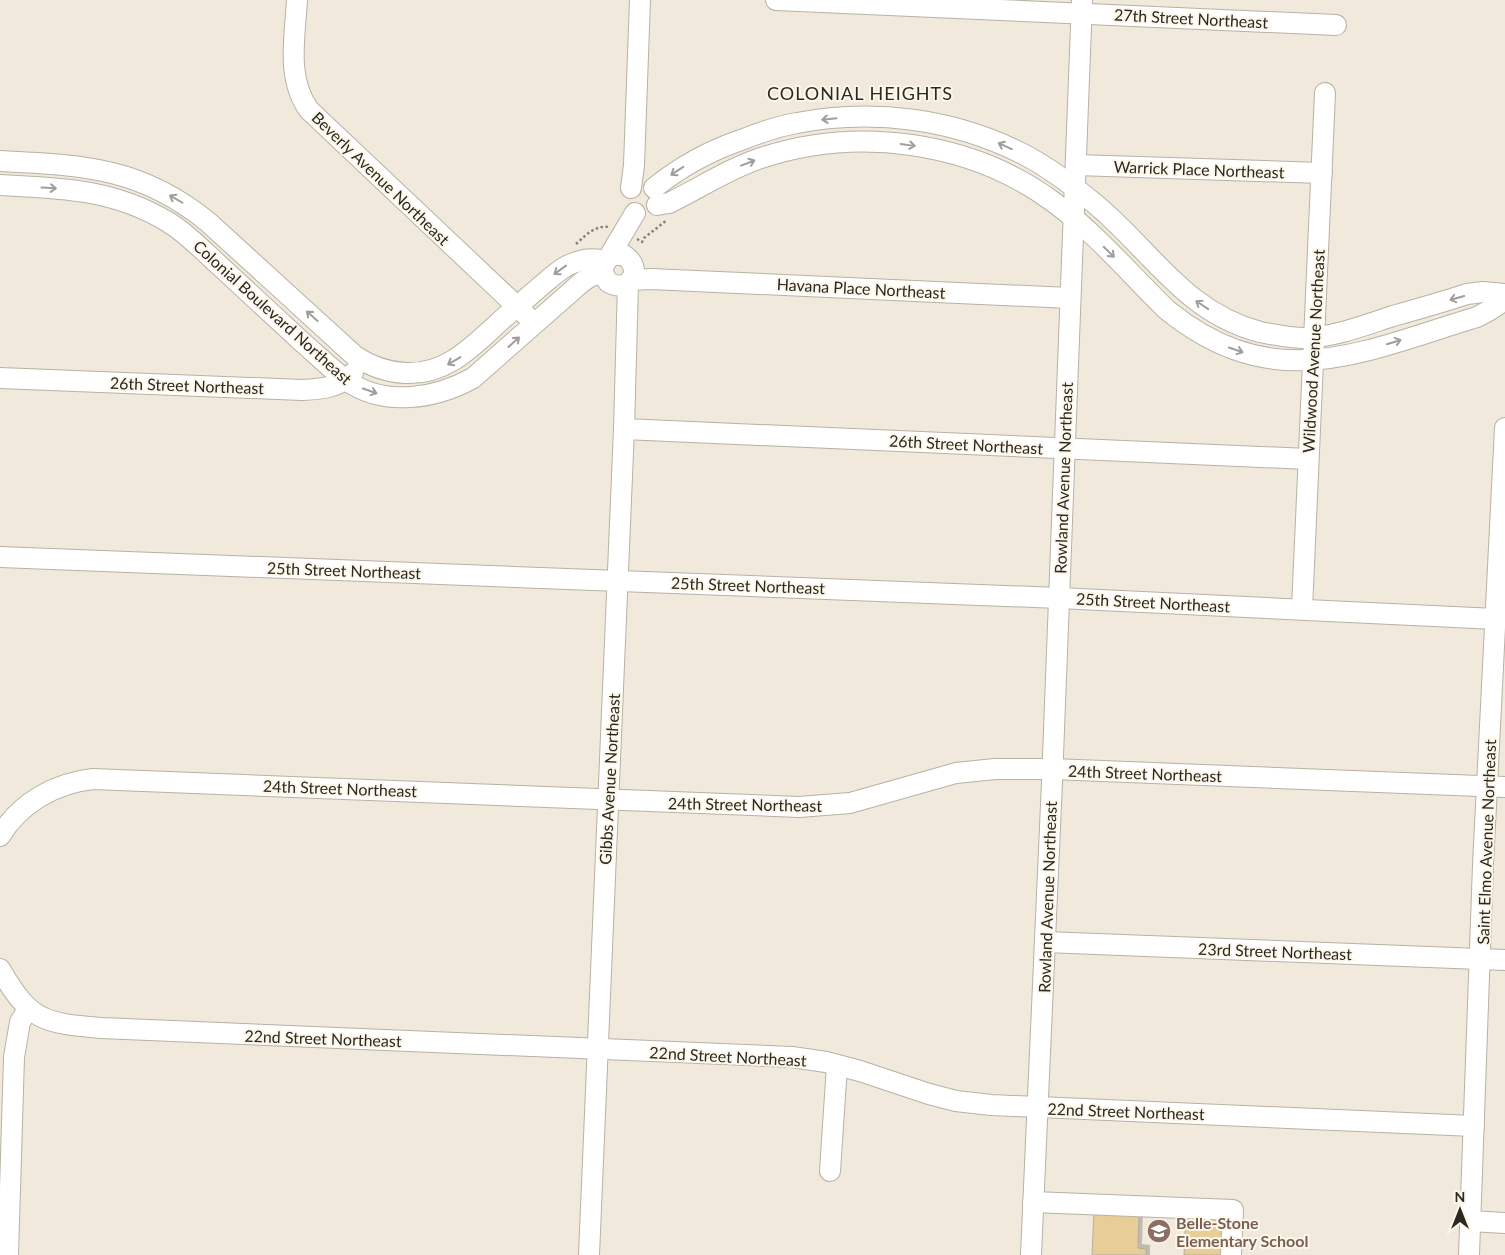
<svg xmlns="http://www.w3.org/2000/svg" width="1505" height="1255" font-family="Lato,sans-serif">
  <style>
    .shadow { fill: #0003 }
    .building { fill: #e9cd97; stroke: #b4aea1 }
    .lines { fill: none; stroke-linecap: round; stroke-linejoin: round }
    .minor-casing { stroke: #b8b2a5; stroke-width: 22 }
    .path { stroke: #87827a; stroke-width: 2.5; stroke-dasharray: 2.5 2.5; stroke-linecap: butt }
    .minor { stroke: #fff; stroke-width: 20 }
    .oneway { stroke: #9f9e9c }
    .labels { text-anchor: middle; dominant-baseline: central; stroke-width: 4; stroke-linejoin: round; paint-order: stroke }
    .street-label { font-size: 16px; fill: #2a2823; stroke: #fdf7ea }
    .education-label { font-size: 16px; font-weight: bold; fill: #785e54; stroke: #fdf7ea; text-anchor: start }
    .neighbourhood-label { font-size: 18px; letter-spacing: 1px; fill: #2a2823; stroke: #fdf7ea }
  </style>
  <rect width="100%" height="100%" fill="#f0e9dc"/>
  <path class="shadow" d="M1143 1209 1142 1244 1150 1245V1255H1093Z"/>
  <g class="building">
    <path d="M1094 1211 1139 1213 1138 1248 1146 1249V1255H1092Z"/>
    <path d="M1186 1214 1225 1216 1223 1255H1184Z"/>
  </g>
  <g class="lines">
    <g class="minor-casing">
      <g id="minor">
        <path d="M297 0C295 37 286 78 309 110L526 315"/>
        <path d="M776 0 1336 25"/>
        <path d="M0 161C82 165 141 167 208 222L355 356C370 366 387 372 405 373 444 375 469 350 496 325 511 311 527 298 542 285 554 275 565 264 580 261 589 258 597 259 606 261"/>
        <path d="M1076 165 1322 173"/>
        <path d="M0 185C61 188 114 189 168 222 188 234 203 251 220 266 247 291 274 316 301 341 316 354 331 369 347 381 385 407 435 399 473 378L582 282 591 276 603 273"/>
        <path d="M631 188 634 165 640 0"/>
        <path d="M654 188C680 167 709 151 741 140 759 133 778 126 797 123 873 108 954 119 1023 154 1048 167 1072 185 1094 203 1151 250 1184 312 1260 332 1275 335 1290 338 1305 338 1335 337 1365 325 1393 316 1418 309 1443 302 1467 294L1483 292 1505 294"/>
        <path d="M657 205 669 203C700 188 728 169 761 158 857 126 970 141 1052 201 1095 232 1130 274 1167 310 1275 397 1361 352 1477 317L1490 310 1505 300"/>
        <path d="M609 258 613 255H624C645 269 629 295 608 282L603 273V267L635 213"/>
        <path d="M631 280 651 279 1070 298"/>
        <path d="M0 378 302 390C320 389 340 388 353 373"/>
        <path d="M624 429 1308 459"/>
        <path d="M0 557 1059 598 1496 619"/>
        <path d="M1302 609 1325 93"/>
        <path d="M0 836C20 803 55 783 93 779L799 807 850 803 956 773 995 769H1052L1505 787"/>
        <path d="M1045 942 1505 960"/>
        <path d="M0 969C30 1021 43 1023 101 1028L792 1057 826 1062 860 1071 929 1094 956 1101 991 1105 1474 1126"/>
        <path d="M830 1171 837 1065"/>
        <path d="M1033 1202 1233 1210 1231 1255"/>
        <path d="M1470 1221 1505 1223"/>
        <path d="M8 1255 14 1057 20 1022 28 1009"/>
        <path d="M589 1255 624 429 628 284"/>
        <path d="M1031 1255 1052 782 1082 0"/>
        <path d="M1469 1255 1483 865 1505 428"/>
      </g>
    </g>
    <g class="path">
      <path d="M637 239 642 242 644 238 667 220"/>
      <path d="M576 244C586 235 595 225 609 227"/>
    </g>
    <use href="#minor" class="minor"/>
  </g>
  <defs><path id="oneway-shaft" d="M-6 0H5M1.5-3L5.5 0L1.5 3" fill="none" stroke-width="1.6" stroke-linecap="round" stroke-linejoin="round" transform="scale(1.25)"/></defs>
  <g class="oneway">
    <use href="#oneway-shaft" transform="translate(829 119) rotate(174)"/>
    <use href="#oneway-shaft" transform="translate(908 145) rotate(8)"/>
    <use href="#oneway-shaft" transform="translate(1005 146) rotate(-156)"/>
    <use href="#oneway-shaft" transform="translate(748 163) rotate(-21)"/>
    <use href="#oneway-shaft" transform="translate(677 171) rotate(147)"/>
    <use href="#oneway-shaft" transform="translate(49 188) rotate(3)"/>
    <use href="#oneway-shaft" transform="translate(176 199) rotate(-150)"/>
    <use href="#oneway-shaft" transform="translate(1109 252) rotate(45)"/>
    <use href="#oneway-shaft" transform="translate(560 270) rotate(144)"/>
    <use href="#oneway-shaft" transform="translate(1457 298) rotate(164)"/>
    <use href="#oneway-shaft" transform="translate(1202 305) rotate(-146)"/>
    <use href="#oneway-shaft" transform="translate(312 316) rotate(-138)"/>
    <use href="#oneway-shaft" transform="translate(514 342) rotate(-42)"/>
    <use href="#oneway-shaft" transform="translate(1394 342) rotate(-17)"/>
    <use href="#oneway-shaft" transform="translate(1236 350) rotate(19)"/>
    <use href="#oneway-shaft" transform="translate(454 361) rotate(149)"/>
    <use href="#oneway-shaft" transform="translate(370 391) rotate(19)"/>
  </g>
  <defs>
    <g id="school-disc" transform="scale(1.25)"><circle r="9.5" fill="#8d6e63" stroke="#fdf7ea"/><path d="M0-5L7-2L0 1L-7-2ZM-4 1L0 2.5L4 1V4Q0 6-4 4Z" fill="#fff"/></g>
  </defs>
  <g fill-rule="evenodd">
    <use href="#school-disc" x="1159" y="1231"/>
  </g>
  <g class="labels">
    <g class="street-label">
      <text transform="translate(1191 18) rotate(3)">27th Street Northeast</text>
      <text transform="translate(1199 169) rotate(2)">Warrick Place Northeast</text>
      <text transform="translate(381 178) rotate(44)">Beverly Avenue Northeast</text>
      <text transform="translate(861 288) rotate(3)">Havana Place Northeast</text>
      <text transform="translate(273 312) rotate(42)">Colonial Boulevard Northeast</text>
      <text transform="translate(1313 351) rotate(-87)">Wildwood Avenue Northeast</text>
      <text transform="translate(187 385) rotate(2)">26th Street Northeast</text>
      <text transform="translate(966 444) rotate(3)">26th Street Northeast</text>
      <text transform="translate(1063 478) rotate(-88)">Rowland Avenue Northeast</text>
      <text transform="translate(344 570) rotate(2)">25th Street Northeast</text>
      <text transform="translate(748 585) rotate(2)">25th Street Northeast</text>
      <text transform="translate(1153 602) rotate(3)">25th Street Northeast</text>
      <text transform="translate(1145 773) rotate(2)">24th Street Northeast</text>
      <text transform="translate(609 779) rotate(-87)">Gibbs Avenue Northeast</text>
      <text transform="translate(340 788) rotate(2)">24th Street Northeast</text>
      <text transform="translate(745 804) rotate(1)">24th Street Northeast</text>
      <text transform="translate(1486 842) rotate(-88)">Saint Elmo Avenue Northeast</text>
      <text transform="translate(1047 897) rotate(-88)">Rowland Avenue Northeast</text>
      <text transform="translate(1275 951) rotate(2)">23rd Street Northeast</text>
      <text transform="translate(323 1038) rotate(2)">22nd Street Northeast</text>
      <text transform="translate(728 1056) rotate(3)">22nd Street Northeast</text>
      <text transform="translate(1126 1111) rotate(2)">22nd Street Northeast</text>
    </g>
    <g class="education-label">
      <text x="1176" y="1222">Belle-Stone<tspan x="1176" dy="18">Elementary School</tspan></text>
    </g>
    <g class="neighbourhood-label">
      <text x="860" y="93">COLONIAL HEIGHTS</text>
    </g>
  </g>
  <g transform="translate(1460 1210)" stroke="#fdf7ea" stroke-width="4" paint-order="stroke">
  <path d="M0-4L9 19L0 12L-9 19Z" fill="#2a2823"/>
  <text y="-8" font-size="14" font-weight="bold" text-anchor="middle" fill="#2a2823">N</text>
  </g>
</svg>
